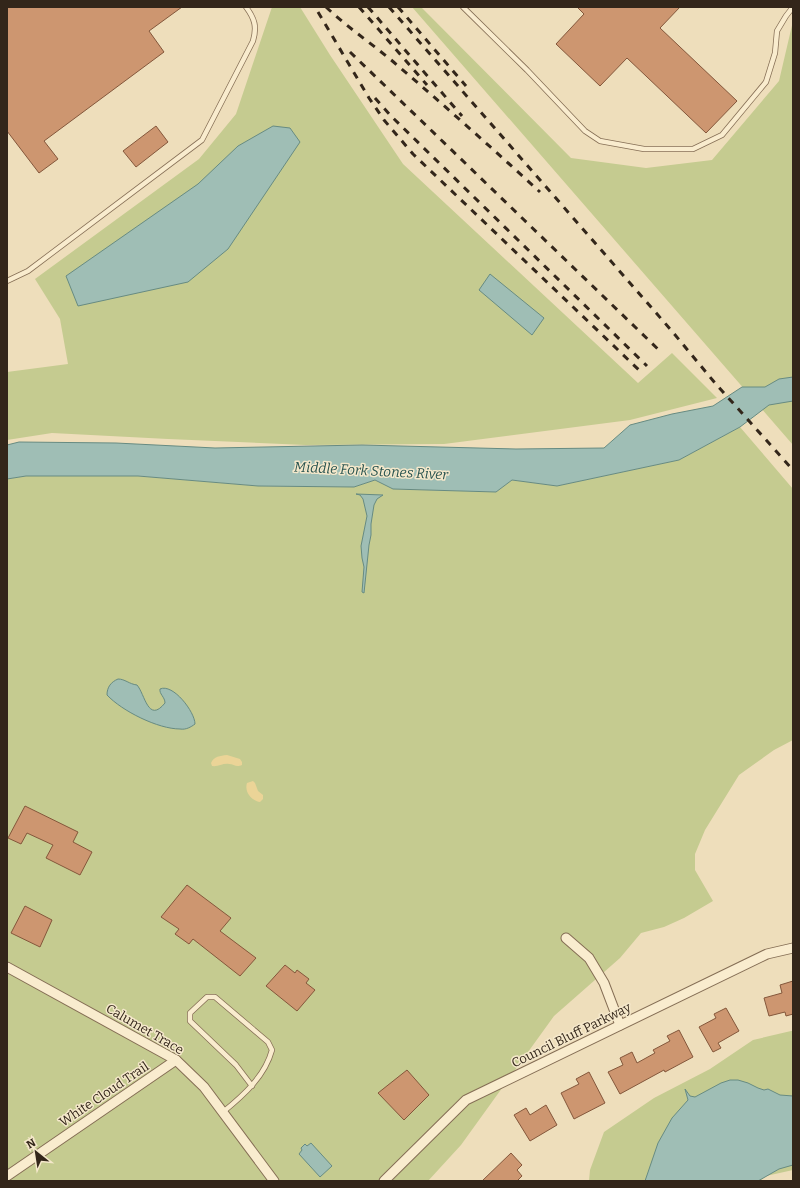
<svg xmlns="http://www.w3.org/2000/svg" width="800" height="1188" font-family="Bitter,serif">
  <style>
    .green { fill: #c5cb90 }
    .sand { fill: #ebd497 }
    .water { fill: #9fbeb5; stroke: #678b82 }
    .building { fill: #cd9670; stroke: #84573b }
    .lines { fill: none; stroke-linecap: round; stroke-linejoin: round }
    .service-casing { stroke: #856e55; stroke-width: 6 }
    .minor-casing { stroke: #856e55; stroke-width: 11 }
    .service { stroke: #f9ecce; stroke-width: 4.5 }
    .minor { stroke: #f9ecce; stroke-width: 9 }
    .rail { stroke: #33261a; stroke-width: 3; stroke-dasharray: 7 7; stroke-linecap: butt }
    .labels { text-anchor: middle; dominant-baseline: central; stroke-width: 3; stroke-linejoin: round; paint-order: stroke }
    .street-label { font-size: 13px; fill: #33261a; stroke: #f5e8cb }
    .water-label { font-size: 14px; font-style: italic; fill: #295450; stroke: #f5e8cb }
  </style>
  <rect width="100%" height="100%" fill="#eedebb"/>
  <g class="green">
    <path d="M272 7H300L330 55 403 164 638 383 672 353 717 398 630 420 444 444 305 445 168 439 52 433 7 440V372L68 364 60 319 35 279 199 159 236 114Z"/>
    <path d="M412 7H421L571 158 646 168 712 160 779 81 793 21V445Z"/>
    <path d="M740 427 793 489V740L774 750 739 775 705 830 695 854V870L713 901 684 918 664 927 641 933 620 958 554 1016 461 1145 428 1181H7V479L26 476H138L258 486 354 487 375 480 393 489 496 492 512 480 557 486 679 460Z"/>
    <path d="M791 1031H793V1170L766 1176 760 1181H589L590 1170 604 1132 654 1098 710 1069 753 1040Z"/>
  </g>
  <g class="sand">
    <path d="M227 755 240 759 242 762V765C236 768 234 764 229 764 223 763 218 767 212 766L211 763C214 756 220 756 227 755Z"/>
    <path d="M253 781 255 783 258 791 263 795V799L260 802C252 801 244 792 247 783Z"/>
  </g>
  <g class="water">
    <path d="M273 126 290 128 300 142 228 249 188 282 78 306 66 276 198 184 238 146Z"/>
    <path d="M490 274 544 318 532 335 479 290Z"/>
    <path d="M793 377V401L769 405 740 427 679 460 557 486 512 480 496 492 393 489 375 480 354 487 258 486 138 476H26L7 479V445L19 442 116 443 215 448 362 445 516 449 604 448 630 425 672 414 713 406 742 387H765L779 379Z"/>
    <path d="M356 494 383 495 377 499 374 505 371 524V535L369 545 364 593 362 592 364 567 362 558 361 546 367 516 363 499 360 495Z"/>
    <path d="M118 679C125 679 129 684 137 685 145 694 148 724 165 703 165 697 159 694 160 689 173 683 195 712 195 724 191 727 186 730 180 729 158 729 122 711 107 695 107 687 111 682 118 679Z"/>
    <path d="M730 1080H738L748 1083 758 1088 764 1090 768 1089 780 1095 793 1096V1165L779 1169 758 1181H645L658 1143 672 1118 688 1100 685 1089 690 1096 695 1097 721 1083Z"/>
    <path d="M311 1143 332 1166 320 1177 299 1154 302 1150 301 1148 305 1144 307 1146Z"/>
  </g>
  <g class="building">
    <path d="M7 7H182L149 31 164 52 44 141 58 159 39 173 7 131Z"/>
    <path d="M577 7H680L660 28 737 101 706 133 627 58 600 86 556 44 584 14Z"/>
    <path d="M156 126 168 142 136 167 123 151Z"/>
    <path d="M25 806 78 832 73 842 92 852 80 875 46 858 53 845 27 833 21 844 8 838Z"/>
    <path d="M187 885 231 918 220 931 256 958 240 976 193 939 189 944 175 934 179 929 161 917Z"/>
    <path d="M25 906 52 920 40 947 11 933Z"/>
    <path d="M285 965 295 973 297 970 309 979 306 983 315 990 297 1011 266 986Z"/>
    <path d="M793 981V1014L786 1016 785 1012 769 1016 764 998 782 993 780 985Z"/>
    <path d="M726 1008 739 1031 718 1043 721 1048 713 1052 699 1027 716 1018 714 1014Z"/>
    <path d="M679 1030 693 1057 665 1072 664 1070 620 1094 608 1072 623 1065 620 1058 632 1052 637 1063 655 1053 653 1050 670 1041 667 1036Z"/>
    <path d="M407 1070 429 1095 404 1120 378 1093Z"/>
    <path d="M589 1072 605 1103 574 1119 561 1093 579 1084 576 1079Z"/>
    <path d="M546 1105 557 1125 530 1141 514 1115 526 1108 530 1115Z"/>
    <path d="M511 1153 522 1165 517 1170 522 1176 517 1181H482Z"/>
  </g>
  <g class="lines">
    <g class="service-casing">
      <g id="service">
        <path d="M463 7 527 70 585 131 600 141 644 149H693L722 135 766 82 775 53 777 31 786 16 793 7"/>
        <path d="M7 281 28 271 202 140 253 41C257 27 255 19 246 7"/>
        <path d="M223 1112C244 1095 265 1076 272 1050L268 1042 215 997H207L190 1013V1021L236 1065 252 1086"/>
      </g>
    </g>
    <g class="minor-casing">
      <g id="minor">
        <path d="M566 938 589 958 604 983 620 1025"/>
        <path d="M7 967 176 1060 204 1087 274 1181"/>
        <path d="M7 1176 176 1060"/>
        <path d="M384 1181 466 1100 767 954 793 948"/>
      </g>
    </g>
    <use href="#service" class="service"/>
    <use href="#minor" class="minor"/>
    <g class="rail">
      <path d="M326 7C348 28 374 45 397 65 445 106 493 149 540 192"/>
      <path d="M359 7 427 85"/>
      <path d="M368 7 462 116"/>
      <path d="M389 7 671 330 715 383 793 470"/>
      <path d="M398 7 466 86"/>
      <path d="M318 12 369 98 384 120 413 154 640 371"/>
      <path d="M350 52 662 353"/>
      <path d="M375 98 391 116 647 366"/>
    </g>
  </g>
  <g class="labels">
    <g class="street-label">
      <text transform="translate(145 1029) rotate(30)">Calumet Trace</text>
      <text transform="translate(571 1035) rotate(-26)">Council Bluff Parkway</text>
      <text transform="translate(104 1094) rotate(-34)">White Cloud Trail</text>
    </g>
    <g class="water-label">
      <text transform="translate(371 471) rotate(3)">Middle Fork Stones River</text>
    </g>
  </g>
  <rect width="800" height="1188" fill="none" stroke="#33261a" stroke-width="16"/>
  <g transform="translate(36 1152) rotate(330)" stroke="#f5e8cb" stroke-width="3" paint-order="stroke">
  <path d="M0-3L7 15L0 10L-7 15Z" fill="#33261a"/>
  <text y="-6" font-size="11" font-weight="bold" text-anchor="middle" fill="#33261a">N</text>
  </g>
</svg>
